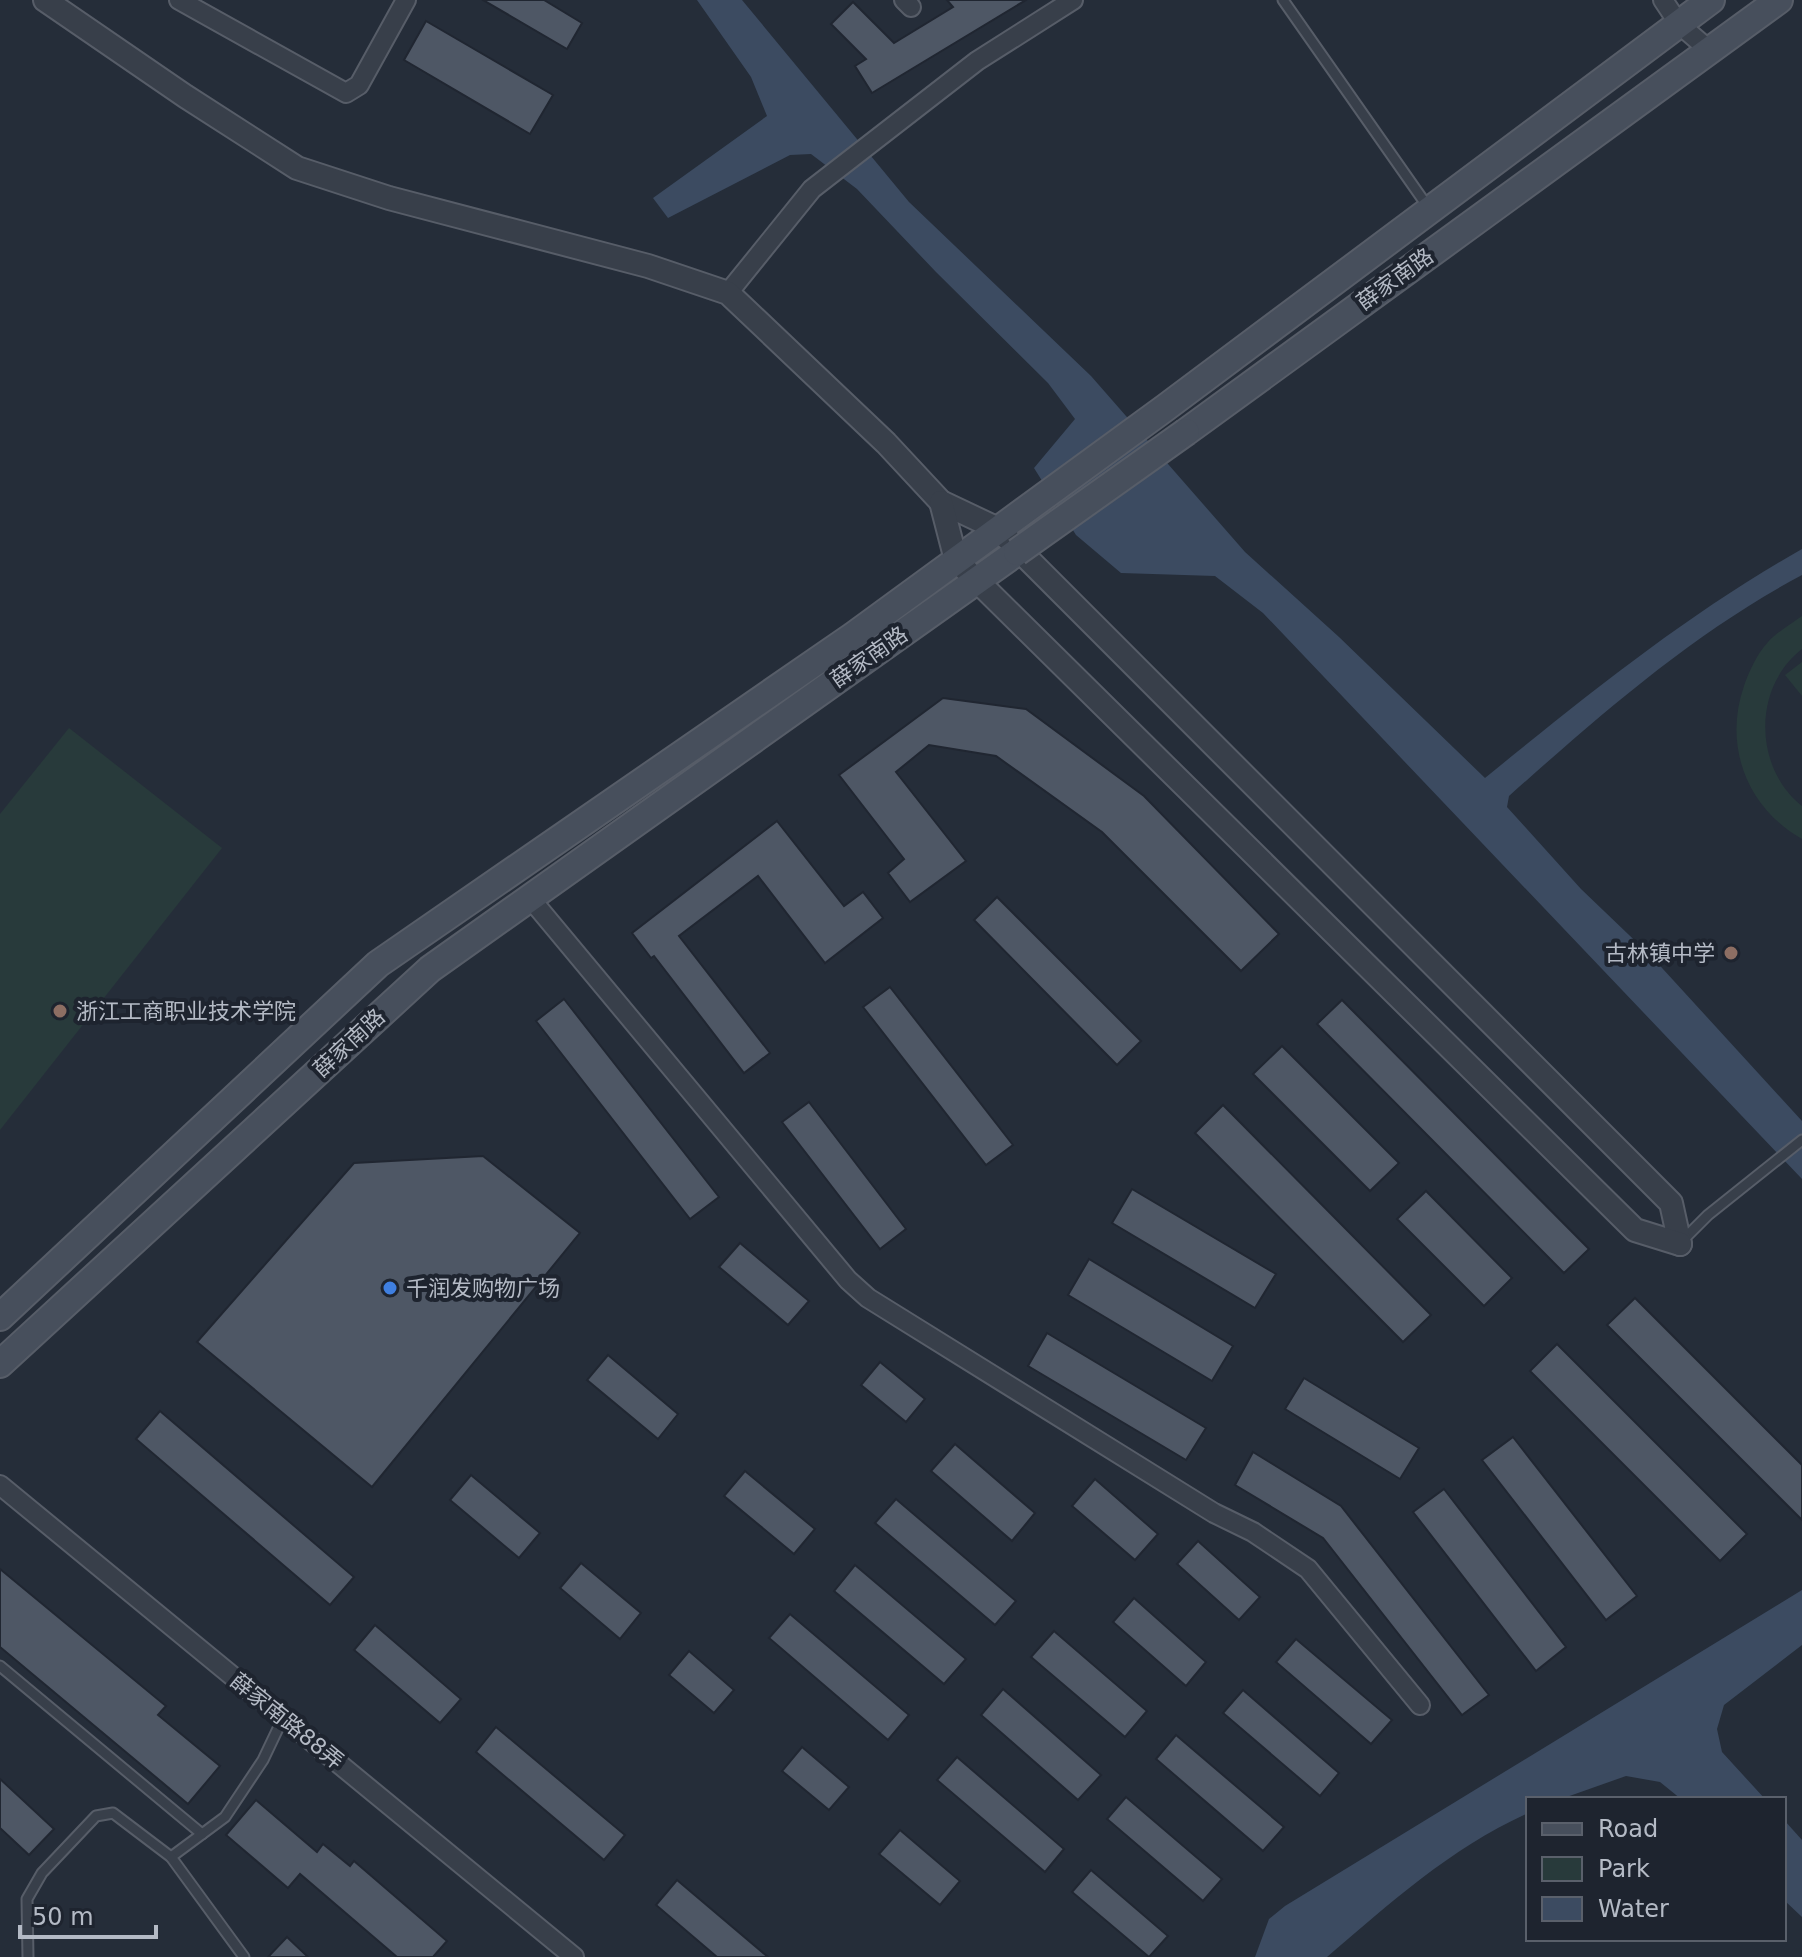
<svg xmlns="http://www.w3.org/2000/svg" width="1802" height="1957" font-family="'DejaVu Sans','Noto Sans SC',sans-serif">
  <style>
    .green { fill: #283a3b }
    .water { fill: #3c4b61 }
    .building { fill: #4e5765; stroke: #202631; stroke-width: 2 }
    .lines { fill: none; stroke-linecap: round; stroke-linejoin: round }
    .service-casing { stroke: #575d68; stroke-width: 13 }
    .minor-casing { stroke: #575d68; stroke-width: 22 }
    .tertiary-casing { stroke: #575d68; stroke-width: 26 }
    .secondary-casing { stroke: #575d68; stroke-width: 30 }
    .service { stroke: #383f4a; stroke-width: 9 }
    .minor { stroke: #383f4a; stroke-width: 18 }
    .tertiary { stroke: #383f4a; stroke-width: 22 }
    .secondary { stroke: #474f5c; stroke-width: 26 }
    .secondary-bridge-casing { stroke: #575d68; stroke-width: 30; stroke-linecap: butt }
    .secondary-bridge { stroke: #474f5c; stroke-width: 26 }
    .education-dot { fill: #8d6e63; stroke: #1e242f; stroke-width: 3 }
    .shop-dot { fill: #3f7fe0; stroke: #1e242f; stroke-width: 3 }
    .labels { text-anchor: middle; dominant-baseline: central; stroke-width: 8; stroke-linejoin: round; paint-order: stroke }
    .street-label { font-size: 22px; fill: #b4bac5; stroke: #1e242f }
    .poi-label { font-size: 22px; fill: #b4bac5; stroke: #1e242f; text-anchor: start }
  </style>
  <rect width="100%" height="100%" fill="#252d39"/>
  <g class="green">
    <path d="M1802 616V649C1752 688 1754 768 1802 806V839C1747 808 1723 746 1744 686 1749 671 1757 654 1768 642 1777 632 1791 624 1802 616Z"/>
    <path d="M1802 662V696L1785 675Z"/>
    <path d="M69 728 222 848 0 1130V814Z"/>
  </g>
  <g class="water">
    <path d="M697 0H742L909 202 1091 376 1245 552 1339 637 1485 778C1587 695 1687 614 1802 549V575C1693 633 1601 714 1509 796L1507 807 1581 889 1652 957 1802 1121V1179L1263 613 1215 576 1121 573 1076 535 1034 468 1075 419 1048 383 936 272 857 189 811 154 790 155 668 218 653 198 767 116 751 77Z"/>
    <path d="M1802 1590V1645L1724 1705 1717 1729 1722 1752 1765 1799H1681L1660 1782 1626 1776 1561 1799H1528V1813C1452 1847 1390 1903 1327 1957H1255L1269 1919 1285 1906Z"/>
    <path d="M1784 1820 1802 1840V1917L1784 1900Z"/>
  </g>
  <g class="building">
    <path d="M483 0H544L582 23 567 49Z"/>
    <path d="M947 0H1026L872 93 855 66 866 59 831 24 853 2 894 43 953 7Z"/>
    <path d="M426 21 553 95 530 134 404 60Z"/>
    <path d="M943 698 1026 709 1144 796 1279 934 1241 971 1102 832 996 756 929 745 896 772 966 861 910 902 888 873 904 859 839 775Z"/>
    <path d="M777 821 844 906 863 892 883 918 825 963 758 876 679 936 770 1053 744 1073 654 956 651 958 632 933Z"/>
    <path d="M997 897 1141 1041 1117 1065 974 920Z"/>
    <path d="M890 987 1013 1145 986 1165 863 1007Z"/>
    <path d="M564 999 719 1197 690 1219 536 1021Z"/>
    <path d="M1342 1000 1589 1249 1564 1273 1317 1024Z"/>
    <path d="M1282 1046 1399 1163 1370 1191 1253 1074Z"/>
    <path d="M809 1102 906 1229 880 1249 782 1122Z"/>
    <path d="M1223 1105 1431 1315 1403 1342 1195 1133Z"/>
    <path d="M483 1156 580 1233 372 1487 197 1342 354 1163Z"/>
    <path d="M1132 1189 1276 1274 1255 1308 1112 1223Z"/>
    <path d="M1426 1191 1512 1278 1484 1306 1397 1219Z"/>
    <path d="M740 1243 809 1301 788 1325 719 1267Z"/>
    <path d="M1089 1259 1233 1346 1212 1381 1068 1295Z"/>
    <path d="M1635 1298 1802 1465V1520L1607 1325Z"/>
    <path d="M1047 1333 1206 1428 1186 1460 1028 1366Z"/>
    <path d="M1557 1344 1747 1534 1720 1561 1530 1371Z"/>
    <path d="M608 1355 678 1414 658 1439 587 1380Z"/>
    <path d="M880 1362 925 1399 906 1422 861 1385Z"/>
    <path d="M1304 1378 1419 1448 1400 1479 1285 1409Z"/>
    <path d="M160 1411 354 1577 330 1605 136 1439Z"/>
    <path d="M1513 1437 1637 1596 1606 1620 1482 1460Z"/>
    <path d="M955 1444 1035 1513 1012 1541 931 1471Z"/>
    <path d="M1253 1452 1341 1506 1489 1695 1462 1715 1323 1538 1235 1485Z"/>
    <path d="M745 1471 815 1529 794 1554 724 1496Z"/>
    <path d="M471 1475 540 1533 519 1558 450 1500Z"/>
    <path d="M1095 1479 1158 1534 1135 1560 1072 1506Z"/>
    <path d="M1444 1489 1566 1647 1536 1671 1413 1512Z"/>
    <path d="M896 1499 1016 1601 995 1625 875 1523Z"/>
    <path d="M1198 1541 1260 1597 1239 1620 1177 1564Z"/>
    <path d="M581 1563 641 1613 620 1639 560 1588Z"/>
    <path d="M855 1565 966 1659 944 1684 834 1591Z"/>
    <path d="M0 1569 166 1706 158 1715 220 1766 188 1804 0 1647Z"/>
    <path d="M1134 1598 1206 1662 1186 1686 1113 1622Z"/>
    <path d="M790 1614 909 1715 888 1740 769 1638Z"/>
    <path d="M375 1625 461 1699 440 1723 354 1650Z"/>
    <path d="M1054 1631 1147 1711 1125 1737 1031 1657Z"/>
    <path d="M1296 1639 1392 1720 1371 1744 1276 1662Z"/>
    <path d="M689 1651 734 1690 714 1713 669 1675Z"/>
    <path d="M1003 1689 1101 1775 1078 1800 981 1715Z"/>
    <path d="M1243 1690 1339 1773 1320 1796 1223 1713Z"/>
    <path d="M496 1727 625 1835 604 1860 476 1752Z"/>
    <path d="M1176 1735 1284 1827 1263 1851 1156 1759Z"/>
    <path d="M802 1747 849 1787 829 1810 782 1771Z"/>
    <path d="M957 1757 1064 1849 1045 1872 937 1780Z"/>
    <path d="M0 1779 54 1829 29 1855 0 1828Z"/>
    <path d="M1126 1797 1222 1879 1203 1901 1107 1819Z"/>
    <path d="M256 1800 317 1852 323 1844 350 1866 354 1861 447 1941 433 1957H397L300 1874 288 1888 226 1835Z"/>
    <path d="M900 1830 960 1881 940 1905 879 1854Z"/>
    <path d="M1091 1870 1168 1936 1149 1957 1072 1892Z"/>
    <path d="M677 1880 768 1957H717L656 1905Z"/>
    <path d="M287 1937 308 1957H268Z"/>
  </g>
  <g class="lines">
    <g class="service-casing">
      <g id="service">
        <path d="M1283 0 1428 207"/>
        <path d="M1682 1241 1708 1215 1802 1140"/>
        <path d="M0 1666 202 1834"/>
        <path d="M171 1857 225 1817 263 1760 283 1718"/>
        <path d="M28 1957 27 1899 42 1873 96 1816 113 1813 171 1857 244 1957"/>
      </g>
    </g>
    <g class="minor-casing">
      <g id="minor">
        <path d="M179 0 346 93 359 85 406 0"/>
        <path d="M904 0 911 7"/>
        <path d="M1663 0 1679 24 1709 50"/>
        <path d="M728 293 812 189 977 61 1073 0"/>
        <path d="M530 898 848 1280 868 1298 1214 1513 1253 1532 1308 1569 1420 1705"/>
        <path d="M0 1485 574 1957"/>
      </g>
    </g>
    <g class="tertiary-casing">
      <g id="tertiary">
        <path d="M45 0 185 96 297 168 389 198 648 266 728 293 886 443 941 502 998 529 1671 1203 1680 1244"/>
        <path d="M941 502 956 560 1635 1230 1680 1244"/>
      </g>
    </g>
    <g class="secondary-casing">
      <g id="secondary">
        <path d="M1186 432 1779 0"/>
        <path d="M0 1317 378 964 853 636 1165 408 1711 0"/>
        <path d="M0 1364 430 969 1017 552"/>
      </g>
    </g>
    <use href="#service" class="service"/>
    <use href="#minor" class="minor"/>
    <use href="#tertiary" class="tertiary"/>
    <use href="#secondary" class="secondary"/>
    <g class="secondary-bridge-casing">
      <path id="secondary-bridge" d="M1017 552 1186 432"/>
    </g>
    <use href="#secondary-bridge" class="secondary-bridge"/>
  </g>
  <g class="education-dot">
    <circle cx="1731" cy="953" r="8"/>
    <circle cx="60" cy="1011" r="8"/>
  </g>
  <circle class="shop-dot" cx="390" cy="1288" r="8"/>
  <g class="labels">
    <g class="street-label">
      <text transform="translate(1395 279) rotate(-36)">薛家南路</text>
      <text transform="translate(869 657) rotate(-35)">薛家南路</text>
      <text transform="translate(349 1043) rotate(-43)">薛家南路</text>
      <text transform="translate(287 1721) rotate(39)">薛家南路88弄</text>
    </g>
    <g class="poi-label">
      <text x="1715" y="953" text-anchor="end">古林镇中学</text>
      <text x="76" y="1011">浙江工商职业技术学院</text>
      <text x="406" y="1288">千润发购物广场</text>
    </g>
  </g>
  <rect x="1526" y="1797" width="260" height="144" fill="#1e242f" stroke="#5a606b" stroke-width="2"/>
  <rect x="1542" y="1823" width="40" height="12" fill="#474f5c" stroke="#5a606b" stroke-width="2"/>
  <text x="1598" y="1837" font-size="24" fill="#b4bac5">Road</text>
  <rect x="1542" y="1857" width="40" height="24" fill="#283a3b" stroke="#5a606b" stroke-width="2"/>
  <text x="1598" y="1877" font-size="24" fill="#b4bac5">Park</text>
  <rect x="1542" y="1897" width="40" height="24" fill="#3c4b61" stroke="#5a606b" stroke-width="2"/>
  <text x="1598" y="1917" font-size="24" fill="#b4bac5">Water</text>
  <path d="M20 1925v12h136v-12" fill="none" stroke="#b4bac5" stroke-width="4"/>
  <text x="32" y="1925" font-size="24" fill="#b4bac5" stroke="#1e242f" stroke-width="6" paint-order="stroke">50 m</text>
</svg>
